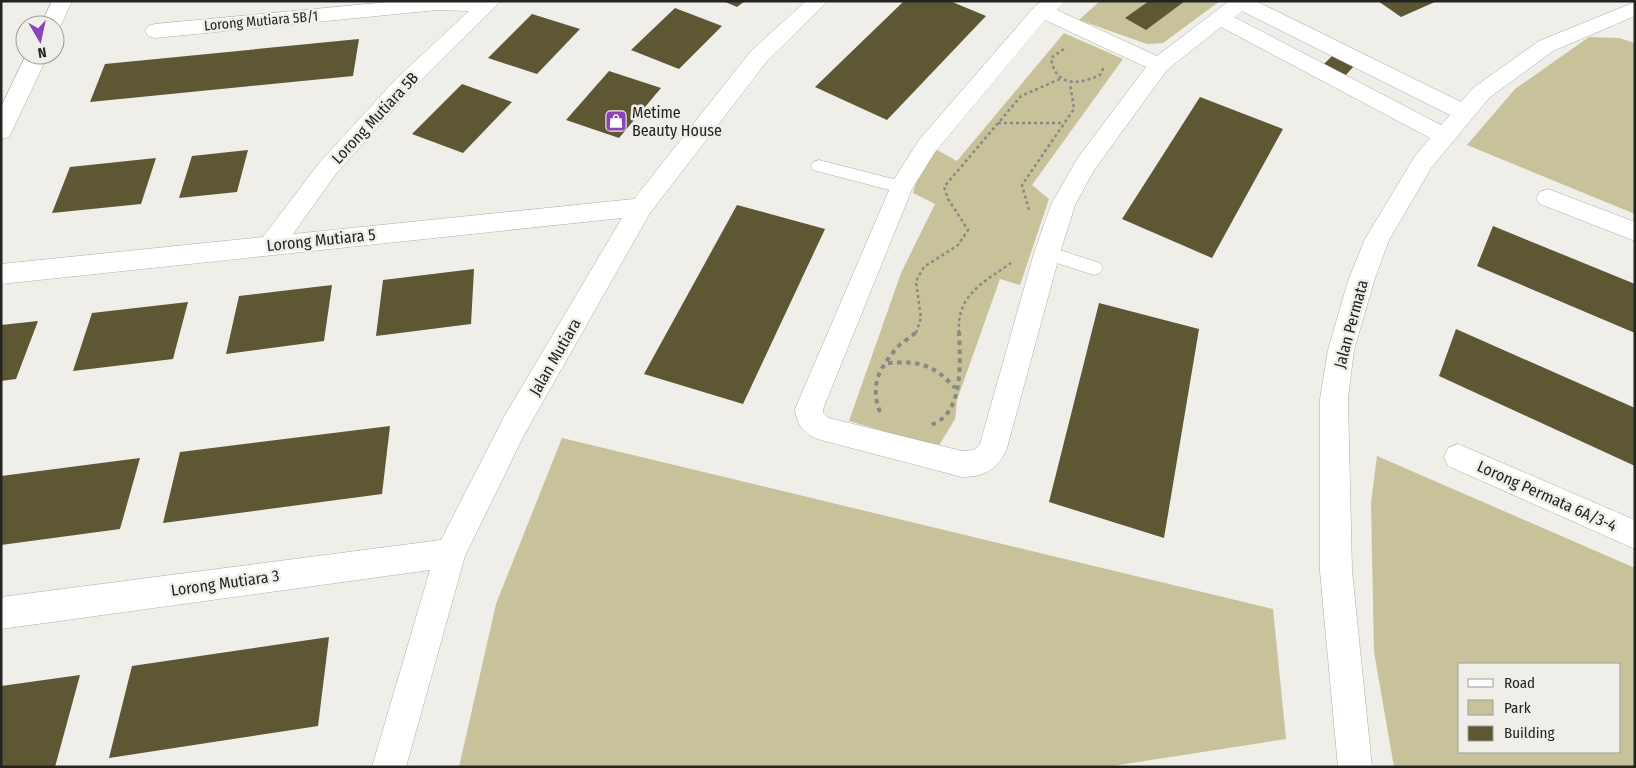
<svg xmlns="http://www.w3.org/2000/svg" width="1636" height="768" font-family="'Fira Sans Condensed',sans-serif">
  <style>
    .green { fill: #c8c29b; fill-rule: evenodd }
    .building { fill: #5d5734 }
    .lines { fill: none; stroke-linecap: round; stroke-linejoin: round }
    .lane-casing { stroke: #aeada7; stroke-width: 1 }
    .street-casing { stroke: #aeada7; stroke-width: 1 }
    .path-far1 { stroke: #898984; stroke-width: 2.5; stroke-dasharray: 3 3; stroke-linecap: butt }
    .path { stroke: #898984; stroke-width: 4; stroke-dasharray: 4.5 4.5; stroke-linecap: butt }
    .lane { fill: #fff; fill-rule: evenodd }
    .street { fill: #fff; fill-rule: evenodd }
    .labels { text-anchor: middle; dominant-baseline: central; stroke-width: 5; stroke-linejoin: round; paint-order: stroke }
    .far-street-label { font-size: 14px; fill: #232320; stroke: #efeee8 }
    .poi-label { font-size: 16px; fill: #232320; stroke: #efeee8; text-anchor: start }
    .street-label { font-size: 16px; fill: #232320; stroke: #efeee8 }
  </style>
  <rect width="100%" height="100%" fill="#efeee8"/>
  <g class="green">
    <path d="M1100 1H1220L1163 43 1147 44 1079 20Z"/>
    <path d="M1064 33 1123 59 1032 185 1049 199 1020 285 1000 279 957 400 955 419 938 447 849 421 901 273 935 204 913 193 919 171 937 150 957 161Z"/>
    <path d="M1589 37 1619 38 1635 43V214L1467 145 1515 89Z"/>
    <path d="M562 438 1273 609 1286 739 1106 767H459L496 604Z"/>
    <path d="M1377 456 1635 568V767H1394L1374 652 1371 503ZM1620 664V752H1460V664Z"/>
  </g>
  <g class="building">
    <path d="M723 1H745L737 7Z"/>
    <path d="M904 1H950L986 16 887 120 815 87Z"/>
    <path d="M1149 1H1185L1146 30 1125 18Z"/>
    <path d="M1378 1H1437L1401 17Z"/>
    <path d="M675 8 722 26 679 69 631 50Z"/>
    <path d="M532 14 580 29 537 74 488 58Z"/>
    <path d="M359 39 353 76 90 102 105 64Z"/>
    <path d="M1332 56 1354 66 1345 76 1323 65Z"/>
    <path d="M609 71 661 88 619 138 566 120Z"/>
    <path d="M462 84 512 102 463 153 412 134Z"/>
    <path d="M1200 97 1283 129 1212 258 1122 219Z"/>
    <path d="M248 150 237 192 179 198 192 156Z"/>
    <path d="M156 158 141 204 52 213 70 167Z"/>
    <path d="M737 205 825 229 743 404 644 374Z"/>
    <path d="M1493 226 1635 284V333L1477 266Z"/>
    <path d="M474 269 471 324 376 336 383 280Z"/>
    <path d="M332 285 324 341 226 354 239 296Z"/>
    <path d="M188 302 173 359 73 371 92 313Z"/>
    <path d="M1099 303 1199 329 1164 538 1049 502Z"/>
    <path d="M38 321 16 379 1 381V325Z"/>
    <path d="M1456 329 1635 408V466L1439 376Z"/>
    <path d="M390 426 382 494 163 523 180 452Z"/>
    <path d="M140 458 120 529 1 545V476Z"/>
    <path d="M329 637 318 726 109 758 132 666Z"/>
    <path d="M80 675 55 767H1V686Z"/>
  </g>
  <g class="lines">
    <g class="lane-casing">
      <g id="lane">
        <path d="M819 160 901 181 907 183 909 187 907 191 901 193 813 170 811 166 813 162Z"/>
        <path d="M1047 246 1100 263 1103 268 1100 273 1094 275 1041 258 1038 253 1041 248Z"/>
      </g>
    </g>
    <g class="street-casing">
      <g id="street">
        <path d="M52 1H72L61 25 55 31V25H41Z"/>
        <path d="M399 1H501L412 89 335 175 293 234 634 199 751 51 806 1H828L767 61 650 213 524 435 465 556 406 767H372L430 570 1 629V597L441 540 504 417 622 218 1 284V264L263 237 319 163 396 79 469 11 437 10 155 38 148 36 145 31 148 26 155 24Z"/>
        <path d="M1042 1H1066L1057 10 1157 56 1229 1H1256L1461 102 1473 88 1539 41 1635 2V16L1553 51 1489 98 1431 168 1389 240 1374 281 1354 350 1348 399 1352 571 1372 767H1338L1320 571V399L1328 350 1348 281 1365 239 1415 156 1430 138 1221 27 1167 70 1094 170 1075 205 1060 253 1007 448C998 469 985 477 962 477L821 440C805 435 797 426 795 409L893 181 919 140 1035 6ZM1242 11 1450 115 1441 125 1234 17ZM1045 20 1146 67 1077 159 1051 205 1034 253 980 444 974 450 962 451 829 418 823 413V409L912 189 935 152Z"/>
        <path d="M26 55H48L12 131 9 137 1 139V107Z"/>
        <path d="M1548 189 1635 222V241L1540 204 1536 198 1540 192Z"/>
        <path d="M1458 444 1635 520V549L1448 466 1444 457 1448 448Z"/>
      </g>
    </g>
    <g class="path-far1">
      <path d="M1064 49 1051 58C1055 87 1078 85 1100 75L1104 67"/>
      <path d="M998 123H1064"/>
      <path d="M1029 210 1022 185 1074 109 1070 83"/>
      <path d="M916 333 921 318 916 281 924 267 958 245 968 230 948 199 944 187 1021 96 1060 79"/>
      <path d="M959 333C956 295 984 282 1011 263"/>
    </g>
    <g class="path">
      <path d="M888 363C920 361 933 364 955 388"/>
      <path d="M880 412C870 386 878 370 896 349 901 342 911 338 917 331"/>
      <path d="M932 425C936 422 942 420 945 416 963 397 960 355 959 331"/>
    </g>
    <use href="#lane" class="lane"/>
    <use href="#street" class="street"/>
  </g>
  <defs>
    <g id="shop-square" transform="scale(1.125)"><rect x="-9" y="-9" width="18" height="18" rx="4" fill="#8b44b7" stroke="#efeee8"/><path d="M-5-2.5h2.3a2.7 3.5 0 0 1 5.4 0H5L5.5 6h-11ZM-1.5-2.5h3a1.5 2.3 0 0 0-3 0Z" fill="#fff"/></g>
  </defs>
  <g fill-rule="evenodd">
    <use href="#shop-square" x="616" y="121"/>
  </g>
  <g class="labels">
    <g class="far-street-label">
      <text transform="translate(261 21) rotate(-5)">Lorong Mutiara 5B/1</text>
    </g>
    <g class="poi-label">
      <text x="632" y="112">Metime<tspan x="632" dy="18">Beauty House</tspan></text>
    </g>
    <g class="street-label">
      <text transform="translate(375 118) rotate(-47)">Lorong Mutiara 5B</text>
      <text transform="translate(321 240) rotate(-6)">Lorong Mutiara 5</text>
      <text transform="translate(1351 324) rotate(-75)">Jalan Permata</text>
      <text transform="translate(555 357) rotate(-60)">Jalan Mutiara</text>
      <text transform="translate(1547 496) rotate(24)">Lorong Permata 6A/3-4</text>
      <text transform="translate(225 583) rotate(-8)">Lorong Mutiara 3</text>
    </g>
  </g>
  <rect width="1636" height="768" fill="none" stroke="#232320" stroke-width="5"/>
  <rect x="1458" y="663" width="162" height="90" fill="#efeee8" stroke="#9d9d98"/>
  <rect x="1468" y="679" width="25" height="8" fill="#ffffff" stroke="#9d9d98"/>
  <text x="1504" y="688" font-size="15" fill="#232320">Road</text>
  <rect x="1468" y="700" width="25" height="15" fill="#c8c29b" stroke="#9d9d98"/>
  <text x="1504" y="713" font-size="15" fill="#232320">Park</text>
  <rect x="1468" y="726" width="25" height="15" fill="#5d5734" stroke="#9d9d98"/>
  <text x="1504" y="738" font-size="15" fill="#232320">Building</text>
  <g transform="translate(40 40) rotate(171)"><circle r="24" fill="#efeee8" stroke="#9d9d98"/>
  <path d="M0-4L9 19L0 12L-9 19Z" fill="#8b44b7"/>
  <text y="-8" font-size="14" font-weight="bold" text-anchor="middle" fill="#232320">N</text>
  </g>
</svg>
